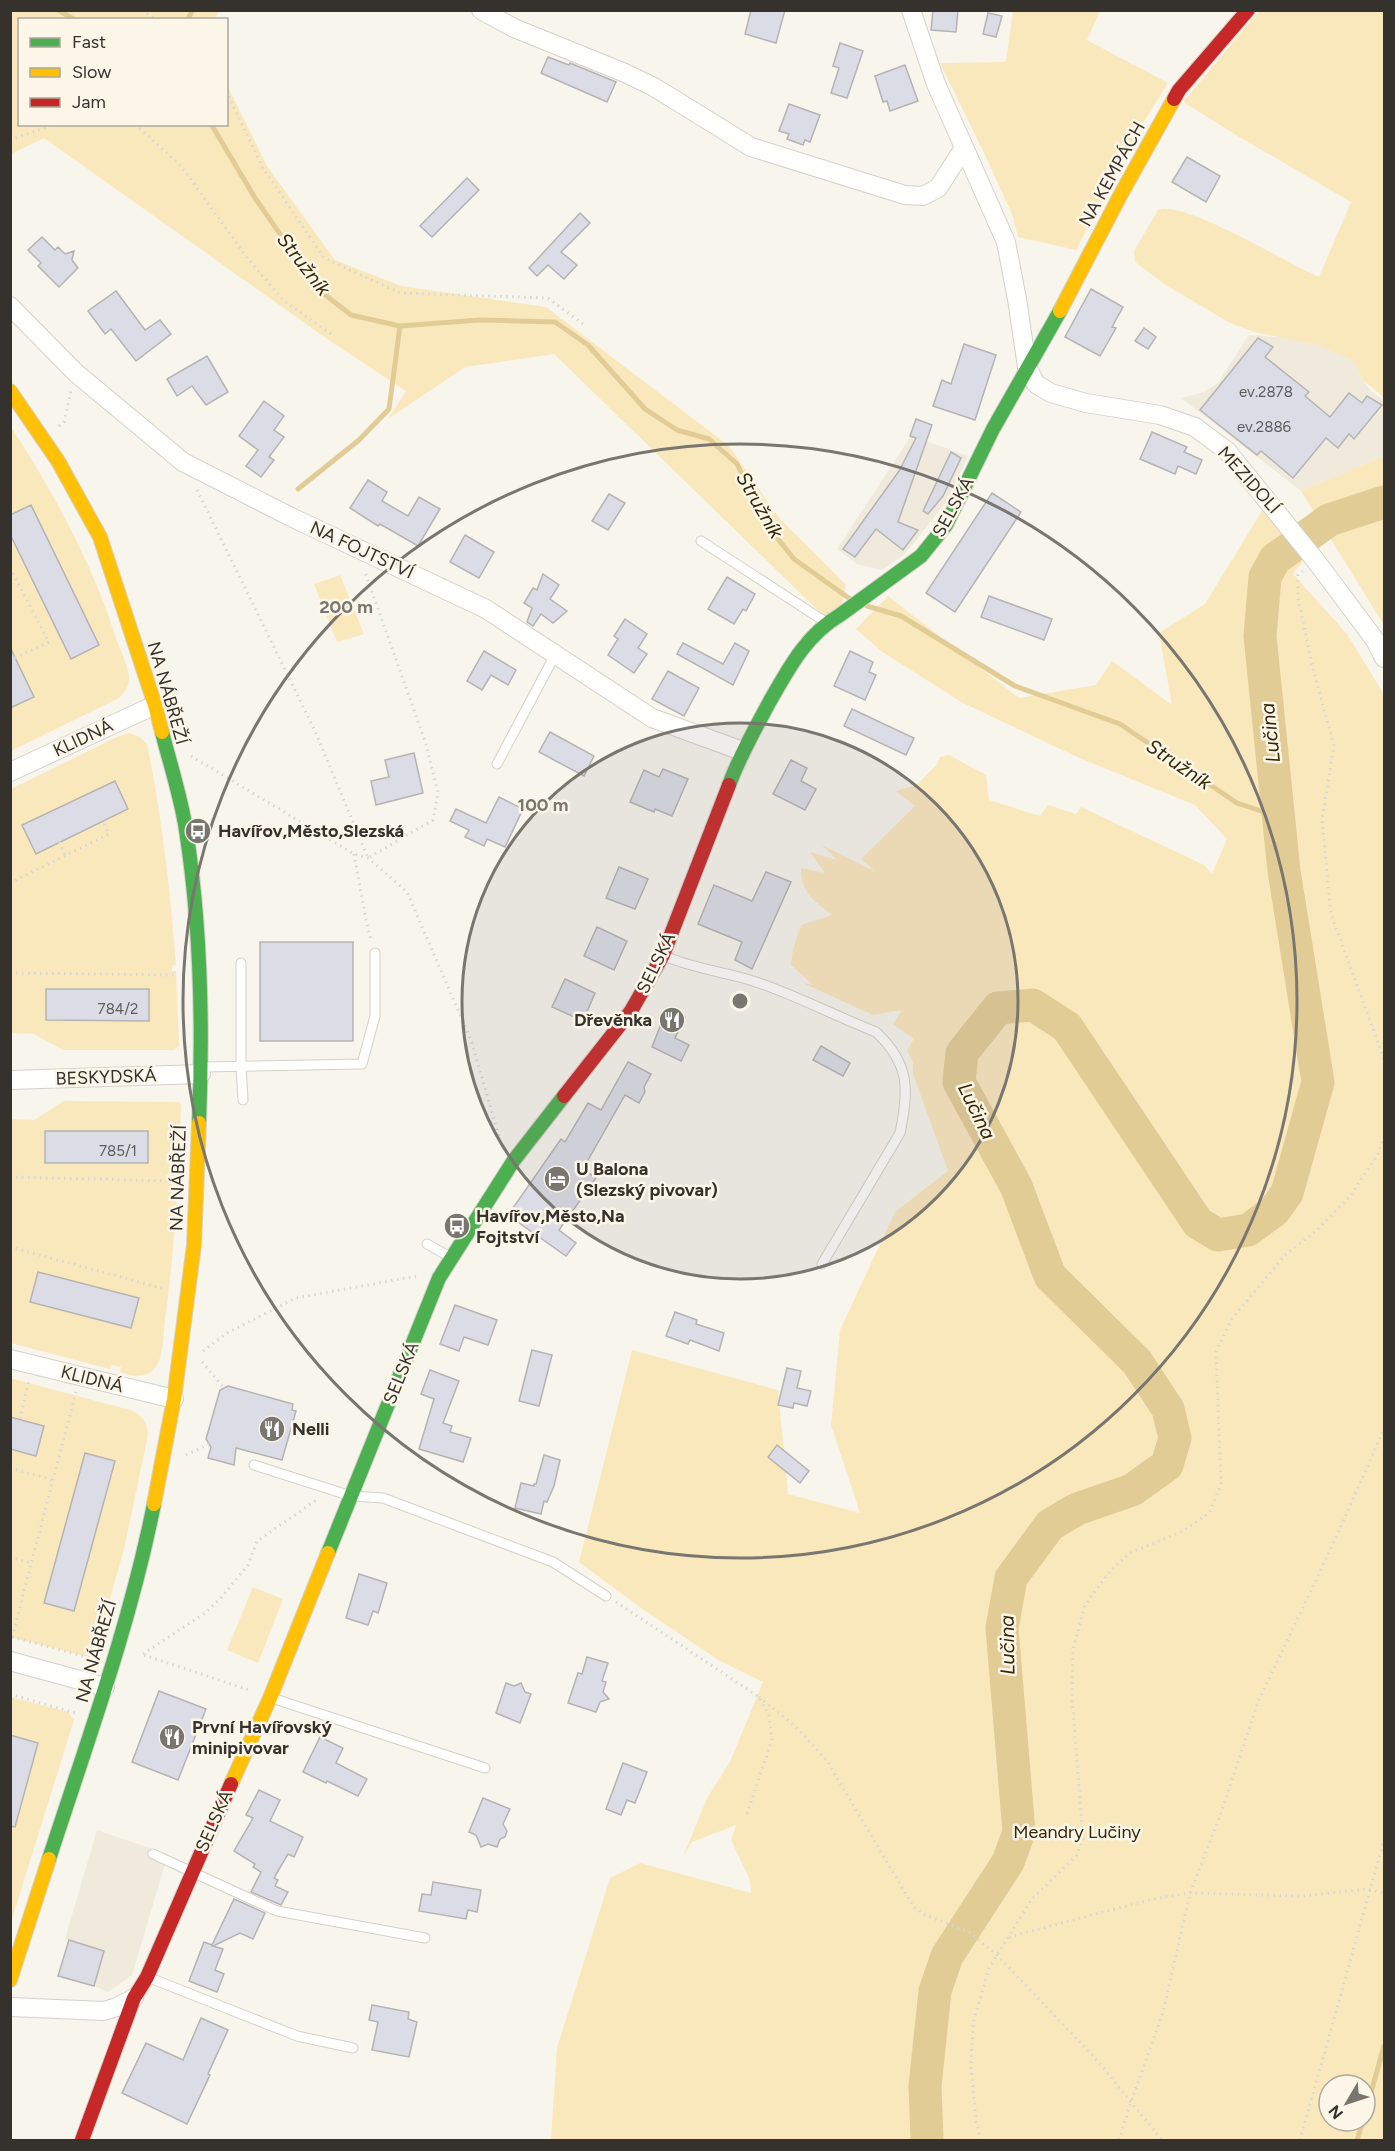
<svg xmlns="http://www.w3.org/2000/svg" width="1395" height="2151" font-family="Figtree,sans-serif">
  <style>
    .built { fill: #f0eadc }
    .green { fill: #fae8bd; fill-rule: evenodd }
    .lines { fill: none; stroke-linecap: round; stroke-linejoin: round }
    .stream { stroke: #e2cc96; stroke-width: 5 }
    .river { stroke: #e2cc96; stroke-width: 33 }
    .building { fill: #dbdce6; stroke: #b5b4b3; stroke-width: 1.5 }
    .lane-casing { stroke: #d4d1cb; stroke-width: 11 }
    .street-casing { stroke: #d4d1cb; stroke-width: 20 }
    .fast-casing { stroke: #d4d1cb; stroke-width: 16 }
    .slow-casing { stroke: #d4d1cb; stroke-width: 16 }
    .jam-casing { stroke: #d4d1cb; stroke-width: 16 }
    .path { stroke: #d7d6d4; stroke-width: 3; stroke-dasharray: 1.5 4.5; stroke-linecap: butt }
    .lane { stroke: #fefefc; stroke-width: 9 }
    .street { stroke: #fefefc; stroke-width: 18 }
    .fast { stroke: #4caf50; stroke-width: 14 }
    .slow { stroke: #ffc107; stroke-width: 14 }
    .jam { stroke: #c62828; stroke-width: 14 }
    .ring { fill: none; stroke: #797670; stroke-width: 3 }
    .labels { text-anchor: middle; dominant-baseline: central; stroke-width: 5; stroke-linejoin: round; paint-order: stroke }
    .number-label { font-size: 15px; fill: #5e5c5b }
    .street-label { font-size: 18px; fill: #35322d; stroke: #fcf6e9 }
    .poi-label { font-size: 18px; font-weight: bold; fill: #35322d; stroke: #fcf6e9; text-anchor: start }
    .park-label { font-size: 18px; fill: #342706; stroke: #fcf6e9 }
    .water-label { font-size: 20px; font-style: italic; fill: #332705; stroke: #fcf6e9 }
    .centre { fill: #797670; stroke: #fcf6e9; stroke-width: 3 }
    .ring-label { font-size: 18px; text-anchor: middle; font-weight: bold; fill: #797670; stroke: #fcf6e9; stroke-width: 5; stroke-linejoin: round; paint-order: stroke }
  </style>
  <rect width="100%" height="100%" fill="#f8f5ed"/>
  <g class="built">
    <path d="M1249 335 1290 338 1318 345 1355 361 1363 380 1372 392 1384 400V456L1301 491 1181 398 1201 393 1217 384Z"/>
    <path d="M911 436 968 456 947 501 905 554 882 570 857 564 837 549Z"/>
    <path d="M97 1830 168 1854 132 1975 108 1992 94 1986 104 1951 65 1939Z"/>
  </g>
  <g class="green">
    <path d="M11 11H220L214 20H20V124H226L227 85 267 166 335 260 401 286 546 307 729 446 780 519 846 585 837 629 554 354 465 367 388 419 406 391 330 341 44 138 11 154Z"/>
    <path d="M1013 11H1100L1087 40 1168 83 1143 123 1076 250 1018 237 1012 214 985 155 940 63 1006 62Z"/>
    <path d="M1259 11H1384V398L1363 380 1354 361 1318 345 1254 332 1230 323 1164 284 1135 262 1134 251 1158 210C1183 199 1290 265 1319 277L1351 202 1241 138 1183 102Z"/>
    <path d="M11 427C54 493 92 563 116 638 120 650 128 665 129 677 129 686 125 692 119 698L11 751Z"/>
    <path d="M1384 456V625L1301 491Z"/>
    <path d="M1263 509 1305 559 1293 574 1347 634 1382 691 1384 699V2140H551L557 2048 610 1878 640 1863 751 1893 750 1880 731 1840 736 1825 692 1842 683 1857 707 1798 730 1762 763 1682 720 1661 641 1608 579 1562 632 1350 778 1390 788 1494 860 1513 831 1425 840 1330 895 1212 948 1171 913 1074V1063L907 1050 914 1039 893 1024 902 1010 873 1015 803 983 813 985 791 965 793 949 801 925 832 915C815 901 800 893 801 868L825 873 810 852 837 860 822 845 876 872 861 859 915 806 896 791 917 785 937 764 940 757 949 755 986 775 989 800 1040 816 1048 805 1076 814 1081 807 1204 865 1212 874 1227 839 1195 805 1077 757 961 702 881 651 856 629 888 596 1019 698 1096 685 1112 661 1172 705 1159 633 1205 604ZM1329 2085H1365V2121H1329Z"/>
    <path d="M340 575 364 634 337 642 314 584Z"/>
    <path d="M129 733 140 737 147 744C162 817 170 890 176 965L172 966V971H176L179 1046 174 1050H63L34 1034 12 1033 11 1030V789L119 736Z"/>
    <path d="M64 1101 179 1102 181 1104C178 1176 175 1248 165 1320 163 1333 164 1353 157 1365 149 1379 133 1377 120 1372L121 1367 111 1365 110 1369 11 1343 10 1119 34 1120Z"/>
    <path d="M10 1378 130 1410C142 1414 147 1423 148 1435L124 1549 95 1652 89 1657 11 1637Z"/>
    <path d="M253 1587 283 1599 258 1663 227 1650Z"/>
    <path d="M11 1697 68 1712 74 1720 11 1922Z"/>
  </g>
  <g class="lines">
    <g class="stream">
      <path d="M58 10 75 20"/>
      <path d="M187 20 193 10"/>
      <path d="M211 124 255 198 319 290 351 315 400 326 479 320 555 322 588 345 645 409 677 430 709 439 737 464 766 524 794 559 850 599"/>
      <path d="M298 489 359 440 389 409 400 326"/>
      <path d="M867 606 901 616 1015 686 1120 724 1237 803 1279 817"/>
      <path d="M1365 2114 1384 2046"/>
      <path d="M1357 2140 1363 2121"/>
    </g>
    <path class="river" d="M927 2140 925 2086 935 1991 947 1956 1008 1862 1019 1832 1002 1628 1011 1578 1050 1525 1077 1509 1132 1490 1167 1465 1175 1438 1168 1409 1137 1362 1050 1276 1016 1186 959 1082 962 1053 998 1008 1033 1005 1067 1027 1198 1223 1218 1235 1248 1230 1274 1211 1287 1193 1318 1082 1284 871 1260 636 1265 577 1275 559 1329 520 1384 502"/>
  </g>
  <g class="building">
    <path d="M751 10H785L776 43 745 34Z"/>
    <path d="M933 10H958L956 32 931 30Z"/>
    <path d="M988 13 1002 16 996 37 983 34Z"/>
    <path d="M840 43 863 51 847 98 831 93 839 68 833 66Z"/>
    <path d="M548 57 569 65 570 63 616 82 607 102 541 73Z"/>
    <path d="M905 65 918 101 890 111 887 101 883 102 875 76Z"/>
    <path d="M789 104 820 115 810 142 805 140 803 145 787 139 789 134 779 131Z"/>
    <path d="M1187 157 1220 176 1206 202 1172 182Z"/>
    <path d="M467 178 479 190 432 237 420 226Z"/>
    <path d="M580 213 590 223 561 252 577 265 564 279 548 265 537 276 529 268Z"/>
    <path d="M42 237 55 250 58 247 65 254 74 251 72 260 78 268 59 287 38 266 41 263 28 250Z"/>
    <path d="M1091 289 1123 307 1112 327 1116 328 1100 356 1065 337Z"/>
    <path d="M116 291 145 330 160 320 171 334 136 361 111 329 105 334 88 311Z"/>
    <path d="M1144 328 1156 337 1148 349 1135 341Z"/>
    <path d="M1258 338 1273 347 1265 357 1309 392 1305 396 1330 417 1349 393 1362 403 1367 396 1382 405 1354 439 1349 434 1338 448 1326 438 1293 478 1261 451 1257 455 1200 410Z"/>
    <path d="M964 344 996 355 975 420 933 406 942 380 951 384Z"/>
    <path d="M207 356 228 392 206 405 192 386 177 396 167 379Z"/>
    <path d="M264 401 284 416 274 430 284 437 269 457 274 460 261 477 246 466 258 450 239 436Z"/>
    <path d="M916 419 932 425 898 522 918 530 903 550 876 529 855 557 843 549 899 471 916 438 910 436Z"/>
    <path d="M1152 432 1187 447 1184 452 1202 460 1196 474 1178 466 1175 474 1140 459Z"/>
    <path d="M951 452 961 458 943 496 928 514 923 511Z"/>
    <path d="M368 480 387 492 382 501 408 516 419 497 440 509 418 546 380 524 378 526 350 508Z"/>
    <path d="M992 493 1021 512 955 612 926 593Z"/>
    <path d="M609 494 625 503 608 530 592 521Z"/>
    <path d="M31 505 99 645 71 659 10 534V515Z"/>
    <path d="M465 535 494 552 479 578 450 562Z"/>
    <path d="M543 574 559 585 550 599 567 611 553 623 541 614 533 626 527 622 532 608 524 603 533 588 537 590Z"/>
    <path d="M727 577 755 594 746 611 743 609 734 624 708 609Z"/>
    <path d="M989 596 1052 619 1044 640 981 617Z"/>
    <path d="M625 619 647 634 638 648 647 654 634 673 608 655 618 639 614 636Z"/>
    <path d="M683 643 723 664 735 643 749 651 733 685 677 654Z"/>
    <path d="M10 647 34 697 10 708Z"/>
    <path d="M484 651 516 670 508 685 491 675 482 690 467 681Z"/>
    <path d="M850 651 873 662 869 672 876 675 865 700 834 686Z"/>
    <path d="M668 671 699 688 684 716 652 699Z"/>
    <path d="M852 709 914 738 906 755 844 726Z"/>
    <path d="M550 732 594 756 584 776 539 752Z"/>
    <path d="M414 753 423 793 376 805 371 781 389 777 385 760Z"/>
    <path d="M791 760 807 768 801 781 816 789 805 810 773 794Z"/>
    <path d="M663 769 688 779 672 816 655 809 654 812 630 802 644 770 659 777Z"/>
    <path d="M115 781 128 809 36 854 22 825Z"/>
    <path d="M499 797 523 809 505 847 487 839 484 846 465 837 469 830 450 821 456 809 486 823Z"/>
    <path d="M619 867 648 879 635 909 606 898Z"/>
    <path d="M766 872 791 882 752 969 735 960 742 942 698 924 714 885 752 901Z"/>
    <path d="M597 927 627 941 614 970 584 956Z"/>
    <rect x="260" y="942" width="93" height="99"/>
    <path d="M565 979 595 993 583 1021 552 1007Z"/>
    <path d="M46 989H149V1021L46 1020Z"/>
    <path d="M667 1009 685 1017 675 1038 689 1045 681 1061 652 1047Z"/>
    <path d="M821 1046 850 1063 843 1076 813 1060Z"/>
    <path d="M628 1062 651 1074 644 1087 645 1092 639 1103 625 1095 583 1169 596 1178 559 1230 576 1243 566 1256 508 1215 561 1139 565 1142 588 1103 601 1110Z"/>
    <rect x="45" y="1131" width="103" height="32"/>
    <path d="M38 1272 139 1298 131 1328 30 1302Z"/>
    <path d="M455 1305 497 1320 488 1345 464 1337 459 1351 440 1344Z"/>
    <path d="M675 1312 697 1320 696 1324 724 1333 719 1351 690 1340 688 1344 666 1336Z"/>
    <path d="M532 1350 552 1355 539 1406 519 1401Z"/>
    <path d="M787 1368 801 1371 797 1388 811 1391 807 1406 794 1403 793 1408 778 1405Z"/>
    <path d="M430 1370 459 1381 443 1423 452 1426 450 1432 471 1438 463 1462 419 1449 434 1399 421 1394Z"/>
    <path d="M228 1386 293 1404 292 1410 296 1411 282 1460 236 1448 234 1465 208 1458 211 1447 206 1439 220 1390Z"/>
    <path d="M10 1417 44 1426 36 1456 10 1449Z"/>
    <path d="M777 1445 809 1471 800 1483 768 1457Z"/>
    <path d="M85 1453 115 1461 74 1611 44 1603Z"/>
    <path d="M544 1455 560 1460 554 1486 547 1502 544 1501 541 1514 515 1508 521 1483 534 1486V1484H536Z"/>
    <path d="M359 1574 387 1583 378 1613 373 1611 368 1625 346 1618Z"/>
    <path d="M587 1657 608 1663 602 1681 606 1682 603 1692 609 1699 600 1702 596 1712 568 1703 578 1673 582 1674Z"/>
    <path d="M506 1683 514 1686 521 1683 525 1692 531 1694 520 1723 496 1713Z"/>
    <path d="M159 1691 206 1709 178 1780 132 1762Z"/>
    <path d="M10 1735 38 1743 15 1827 10 1826Z"/>
    <path d="M320 1737 343 1748 336 1763 367 1779 358 1796 327 1781 326 1783 303 1772Z"/>
    <path d="M623 1763 647 1772 635 1803 627 1800 621 1815 606 1809Z"/>
    <path d="M259 1790 280 1800 270 1821 303 1837 294 1857 288 1854 274 1878 278 1880 275 1886 288 1892 281 1905 251 1892 261 1872 253 1867 255 1864 234 1851 253 1818 246 1815Z"/>
    <path d="M483 1798 510 1809 503 1824 507 1831 505 1837 500 1839 497 1847 488 1844 481 1847 476 1835 469 1832Z"/>
    <path d="M433 1882 481 1890 477 1912 468 1910 466 1919 419 1911 422 1894 431 1895Z"/>
    <path d="M234 1899 265 1913 253 1939 240 1933 213 1946 223 1949 215 1970 224 1974 217 1992 189 1981 204 1942 212 1945Z"/>
    <path d="M69 1940 104 1951 94 1986 58 1976Z"/>
    <path d="M372 2005 409 2012 408 2019 417 2022 409 2057 372 2050 378 2022 369 2020Z"/>
    <path d="M201 2018 228 2030 208 2074 210 2075 187 2124 122 2093 146 2043 183 2060Z"/>
  </g>
  <g class="lines">
    <g class="lane-casing">
      <g id="lane">
        <path d="M701 541 824 621"/>
        <path d="M497 764 555 655"/>
        <path d="M665 956C696 970 730 972 762 984 801 998 838 1017 876 1032 910 1064 909 1089 900 1133L822 1264"/>
        <path d="M241 963V1066L243 1100"/>
        <path d="M203 1067 362 1064 375 1016V953"/>
        <path d="M427 1244 449 1256"/>
        <path d="M254 1465 351 1496 383 1498 553 1562 606 1596"/>
        <path d="M272 1698 485 1768"/>
        <path d="M153 1854 277 1911 425 1938"/>
        <path d="M150 1978 297 2036 353 2048"/>
      </g>
    </g>
    <g class="street-casing">
      <g id="street">
        <path d="M481 10 514 28 625 73 654 87 751 147 905 195 923 196 938 188 964 148"/>
        <path d="M911 10 936 84 1006 242 1017 299 1027 367 1036 384 1051 393 1086 403 1160 415 1195 427 1227 451 1316 561 1375 640 1384 658"/>
        <path d="M10 306 76 373 183 462 291 517 486 609 652 718 742 751"/>
        <path d="M10 772 155 705"/>
        <path d="M10 1080 201 1074"/>
        <path d="M10 1359 174 1399"/>
        <path d="M10 1661 105 1687"/>
        <path d="M10 2007 104 2011 117 2007 134 1998"/>
      </g>
    </g>
    <g class="fast-casing">
      <g id="fast">
        <path d="M162 732C170 764 181 797 186 830 201 926 203 1026 199 1123"/>
        <path d="M729 785C740 755 755 729 770 701 789 668 806 635 840 615L921 556 946 525 993 429 1060 311"/>
        <path d="M328 1553 439 1278 514 1160 564 1096"/>
        <path d="M49 1859C87 1742 130 1625 154 1504"/>
      </g>
    </g>
    <g class="slow-casing">
      <g id="slow">
        <path d="M1060 311 1121 194 1174 99"/>
        <path d="M10 391 58 461 100 537 155 705 162 732"/>
        <path d="M154 1504 174 1399 194 1245 199 1123"/>
        <path d="M231 1784 270 1698 328 1553"/>
        <path d="M10 1980 49 1859"/>
      </g>
    </g>
    <g class="jam-casing">
      <g id="jam">
        <path d="M1174 99 1179 90 1248 10"/>
        <path d="M564 1096 631 1011 663 955 729 785"/>
        <path d="M82 2140 134 1998 147 1977 231 1784"/>
      </g>
    </g>
    <g class="path">
      <path d="M142 10 156 20"/>
      <path d="M226 91 263 168 324 258 400 293 548 298 583 324"/>
      <path d="M135 124 181 166 248 259 284 301 331 334"/>
      <path d="M10 140 55 124"/>
      <path d="M59 426 64 422 71 391"/>
      <path d="M197 490 315 731 368 858 433 820 438 793 426 744 365 572"/>
      <path d="M10 568 49 642 10 660"/>
      <path d="M1303 571 1298 575V598L1313 669 1334 746 1322 819 1331 914 1384 1059"/>
      <path d="M191 756 354 854 368 858 407 892 471 1040 500 1140"/>
      <path d="M59 842 65 855"/>
      <path d="M354 854 366 920 371 940"/>
      <path d="M10 883 109 834 102 821"/>
      <path d="M10 973 177 975"/>
      <path d="M10 1177 173 1181"/>
      <path d="M10 1247 165 1289"/>
      <path d="M203 1351 227 1333 296 1298 417 1276"/>
      <path d="M202 1362 224 1388"/>
      <path d="M20 1419 29 1380"/>
      <path d="M186 1455 209 1444"/>
      <path d="M10 1468 53 1480"/>
      <path d="M10 1557 31 1563"/>
      <path d="M616 1602 759 1697 769 1716 772 1740 747 1814"/>
      <path d="M12 1637 76 1392"/>
      <path d="M12 1637 90 1658"/>
      <path d="M143 1654 205 1613 220 1599 248 1565 257 1541 318 1499"/>
      <path d="M144 1655 249 1690"/>
      <path d="M10 1694 75 1713"/>
      <path d="M759 1697 796 1727 827 1761 913 1906 925 1915 969 1932 996 1954 1095 2058 1162 2140"/>
      <path d="M1009 1937 1153 1899 1190 1893 1302 1896 1367 1889 1384 1893"/>
      <path d="M981 2140 976 2121 971 2066 973 2023 989 1968 1032 1899 1077 1855 1083 1838 1072 1698 1073 1649 1085 1605 1110 1571 1130 1553 1183 1531 1209 1513 1221 1485 1216 1352 1231 1320 1286 1254 1315 1232 1351 1195 1378 1154 1384 1137"/>
      <path d="M1119 2140 1131 2102 1163 2012 1190 1893 1220 1816 1258 1702 1333 1544 1384 1429"/>
      <path d="M1300 2140 1384 1840"/>
    </g>
    <use href="#lane" class="lane"/>
    <use href="#street" class="street"/>
    <use href="#fast" class="fast"/>
    <use href="#slow" class="slow"/>
    <use href="#jam" class="jam"/>
  </g>
  <circle cx="740" cy="1001" r="278" fill="#797670" fill-opacity=".12"/>
  <g class="ring">
    <circle cx="740" cy="1001" r="278"/>
    <circle cx="740" cy="1001" r="557"/>
  </g>
  <defs>
    <g id="bus-disc" transform="scale(1.35)"><circle r="9.5" fill="#797670" stroke="#fcf6e9"/><path d="M-5-6H5V4H4V6H2V4H-2V6H-4V4H-5ZM-3.5-4V0h7V-4ZM-3.5 1.2v1.5H-2V1.2ZM2 1.2v1.5H3.5V1.2Z" fill="#fff"/></g>
    <g id="restaurant-disc" transform="scale(1.35)"><circle r="9.5" fill="#797670" stroke="#fcf6e9"/><path d="M-5-6h1v4h1v-4h1v4h1v-4h1v5L-1.5 .5V6h-2V.5L-5-1ZM5-6V6H3V1.5H1.5Q1.5-4 5-6Z" fill="#fff"/></g>
    <g id="hotel-disc" transform="scale(1.35)"><circle r="9.5" fill="#797670" stroke="#fcf6e9"/><path d="M-6-4.5h1.5V1H6V5H4.5V3h-9V5H-6ZM-4 0a1.8 1.8 0 1 1 3.6 0ZM.5 0V-2.5h3Q6-2.5 6 0Z" fill="#fff"/></g>
  </defs>
  <g fill-rule="evenodd">
    <use href="#bus-disc" x="198" y="831"/>
    <use href="#restaurant-disc" x="672" y="1020"/>
    <use href="#hotel-disc" x="557" y="1179"/>
    <use href="#bus-disc" x="457" y="1226"/>
    <use href="#restaurant-disc" x="272" y="1429"/>
    <use href="#restaurant-disc" x="172" y="1737"/>
  </g>
  <g class="labels">
    <g class="number-label">
      <text x="1266" y="392">ev.2878</text>
      <text x="1264" y="427">ev.2886</text>
      <text x="118" y="1009">784/2</text>
      <text x="118" y="1151">785/1</text>
    </g>
    <g class="street-label">
      <text transform="translate(1112 174) rotate(-61)">NA KEMPÁCH</text>
      <text transform="translate(1249 480) rotate(48)">MEZIDOLÍ</text>
      <text transform="translate(953 507) rotate(-61)">SELSKÁ</text>
      <text transform="translate(362 550) rotate(25)">NA FOJTSTVÍ</text>
      <text transform="translate(168 693) rotate(74)">NA NÁBŘEŽÍ</text>
      <text transform="translate(83 738) rotate(-25)">KLIDNÁ</text>
      <text transform="translate(656 963) rotate(-64)">SELSKÁ</text>
      <text transform="translate(106 1077) rotate(-2)">BESKYDSKÁ</text>
      <text transform="translate(178 1178) rotate(-88)">NA NÁBŘEŽÍ</text>
      <text transform="translate(401 1373) rotate(-68)">SELSKÁ</text>
      <text transform="translate(92 1379) rotate(14)">KLIDNÁ</text>
      <text transform="translate(96 1651) rotate(-74)">NA NÁBŘEŽÍ</text>
      <text transform="translate(214 1821) rotate(-66)">SELSKÁ</text>
    </g>
    <g class="poi-label">
      <text x="218" y="831">Havířov,Město,Slezská</text>
      <text x="652" y="1020" text-anchor="end">Dřevěnka</text>
      <text x="576" y="1169">U Balona<tspan x="576" dy="21">(Slezský pivovar)</tspan></text>
      <text x="476" y="1216">Havířov,Město,Na<tspan x="476" dy="21">Fojtství</tspan></text>
      <text x="292" y="1429">Nelli</text>
      <text x="192" y="1727">První Havířovský<tspan x="192" dy="21">minipivovar</tspan></text>
    </g>
    <g class="park-label">
      <text x="1077" y="1832">Meandry Lučiny</text>
    </g>
    <g class="water-label">
      <text transform="translate(304 264) rotate(52)">Stružník</text>
      <text transform="translate(760 505) rotate(60)">Stružník</text>
      <text transform="translate(1270 733) rotate(-96)">Lučina</text>
      <text transform="translate(1179 764) rotate(34)">Stružník</text>
      <text transform="translate(977 1111) rotate(64)">Lučina</text>
      <text transform="translate(1007 1645) rotate(-91)">Lučina</text>
    </g>
  </g>
  <circle cx="740" cy="1001" r="9" class="centre"/>
  <g class="ring-label">
    <text x="346" y="613">200 m</text>
    <text x="543" y="811">100 m</text>
  </g>
  <rect width="1395" height="2151" fill="none" stroke="#35322d" stroke-width="24"/>
  <rect x="18" y="18" width="210" height="108" fill="#fcf6e9" stroke="#aca89e" stroke-width="1.5"/>
  <rect x="30" y="38" width="30" height="9" fill="#4caf50" stroke="#aca89e" stroke-width="1.5"/>
  <text x="72" y="48" font-size="18" fill="#35322d">Fast</text>
  <rect x="30" y="68" width="30" height="9" fill="#ffc107" stroke="#aca89e" stroke-width="1.5"/>
  <text x="72" y="78" font-size="18" fill="#35322d">Slow</text>
  <rect x="30" y="98" width="30" height="9" fill="#c62828" stroke="#aca89e" stroke-width="1.5"/>
  <text x="72" y="108" font-size="18" fill="#35322d">Jam</text>
  <g transform="translate(1347 2103) rotate(231)"><circle r="28" fill="#fcf6e9" stroke="#aca89e" stroke-width="1.5"/>
  <path d="M0-4.5L10 22L0 15L-10 22Z" fill="#797670"/>
  <text y="-9" font-size="16" font-weight="bold" text-anchor="middle" fill="#35322d">N</text>
  </g>
</svg>
